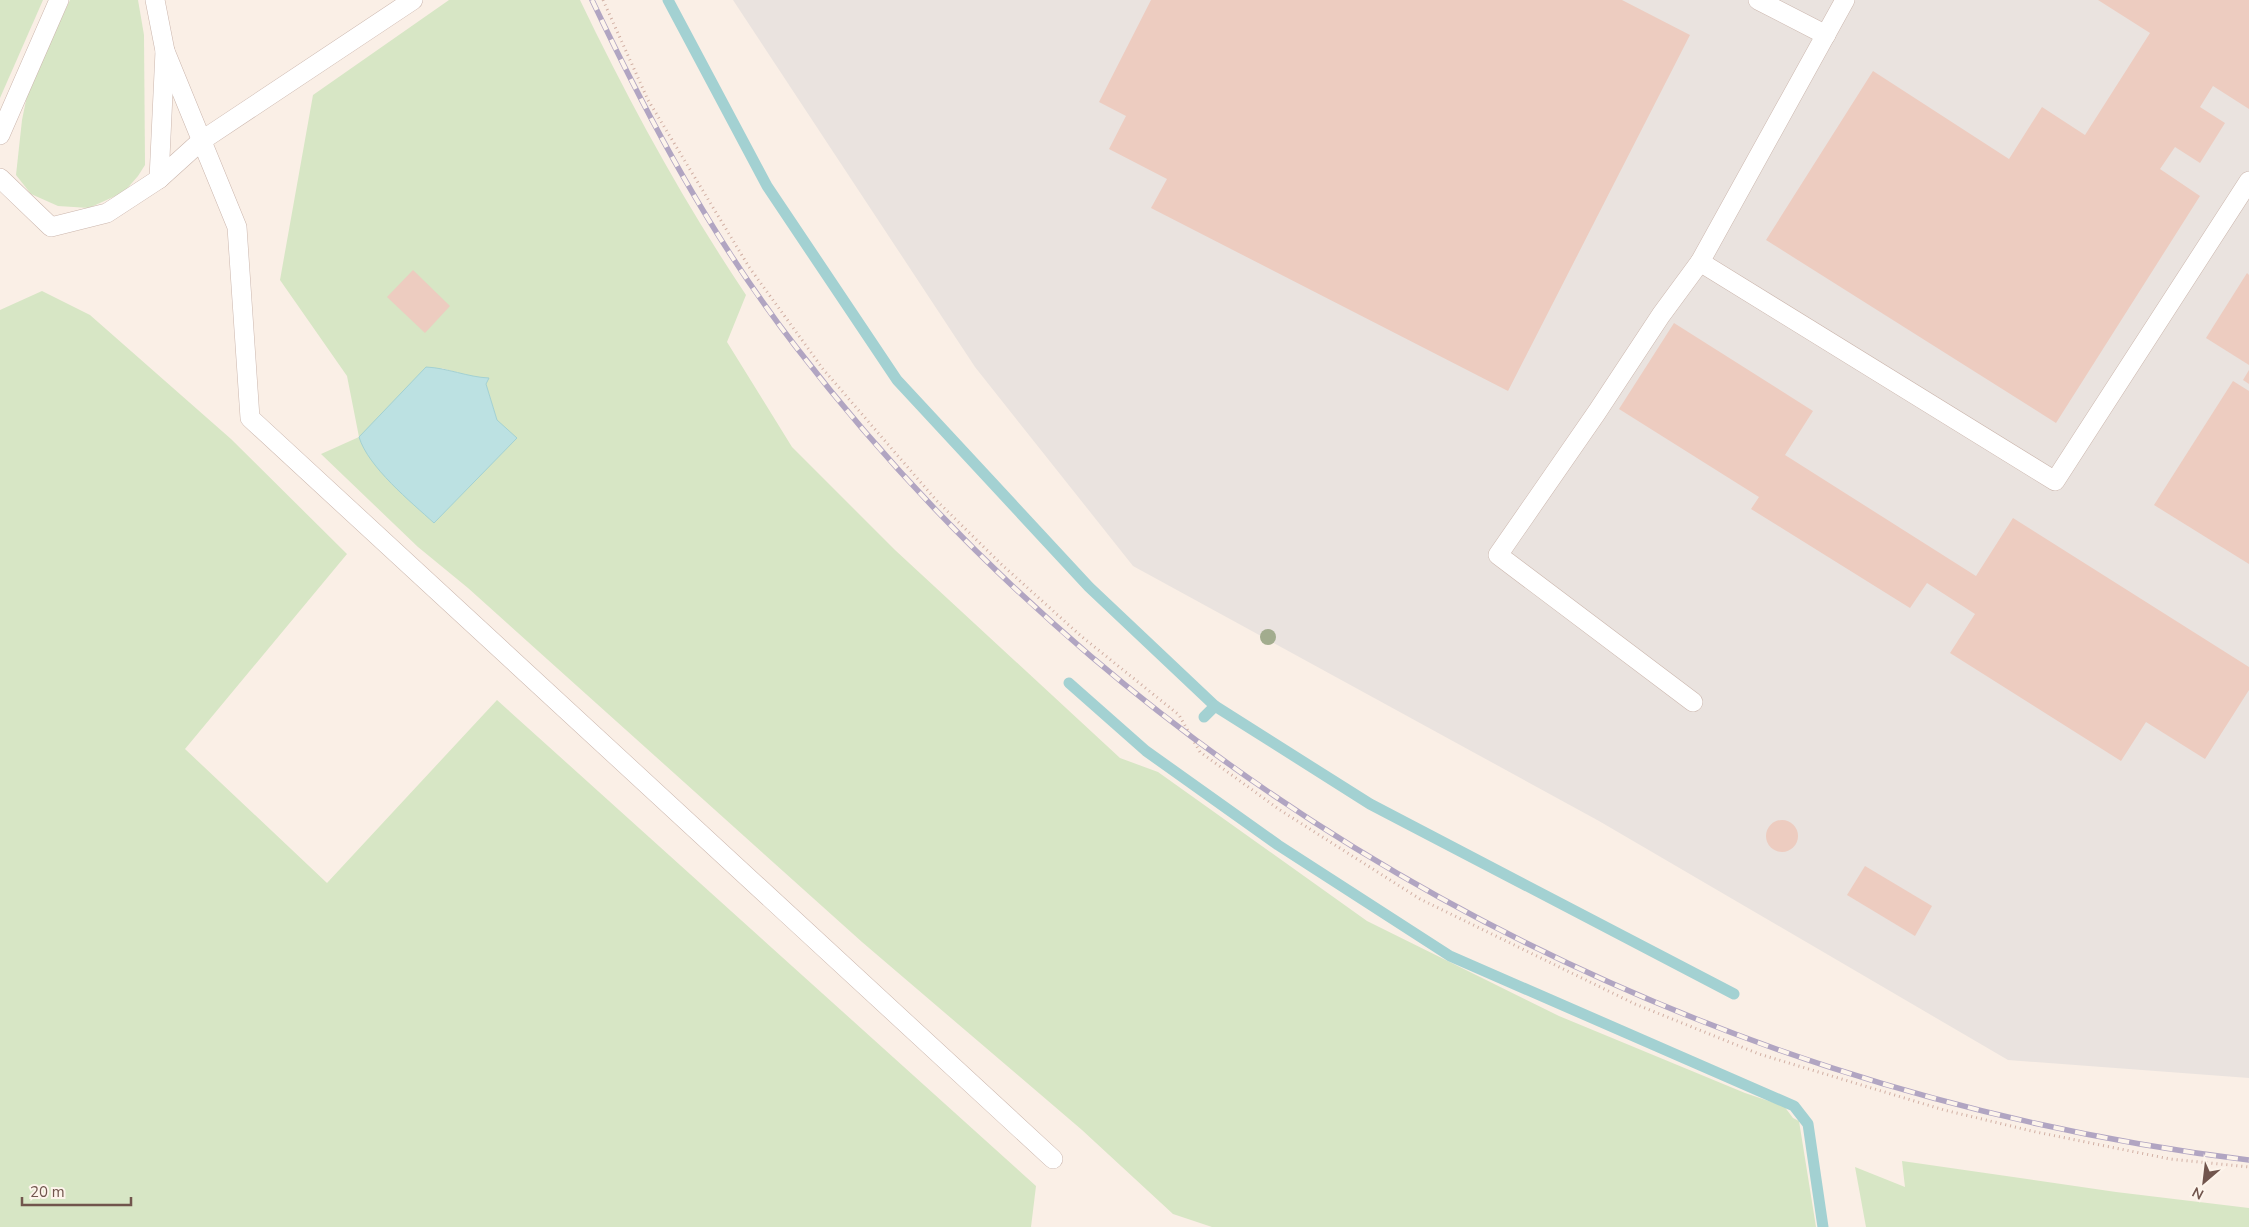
<svg xmlns="http://www.w3.org/2000/svg" width="2249" height="1227" font-family="'Nunito Sans',sans-serif">
  <style>
    .industrial { fill: #eae3df }
    .green { fill: #d7e6c5; fill-rule: evenodd }
    .water { fill: #bce1e2; stroke: #a3d1d2 }
    .lines { fill: none; stroke-linecap: round; stroke-linejoin: round }
    .stream { stroke: #a3d1d2; stroke-width: 11 }
    .building { fill: #edccc0 }
    .lane-casing { stroke: #cbb6ad; stroke-width: 20 }
    .path { stroke: #d1afa3; stroke-width: 3; stroke-dasharray: 1 4; stroke-linecap: butt }
    .lane { stroke: #fff; stroke-width: 19 }
    .rail-casing { stroke: #b1a5c2; stroke-width: 5.5 }
    .rail { stroke: #fdf4eb; stroke-width: 4; stroke-dasharray: 11; stroke-linecap: butt }
    .tree { fill: #a2ac8e }
  </style>
  <rect width="100%" height="100%" fill="#faefe6"/>
  <path class="industrial" d="M733 0H2249V1078L2008 1060 1599 821 1133 566 975 367Z"/>
  <g class="green">
    <path d="M0 0H43L0 98Z"/>
    <path d="M70 0H138L144 35 145 165 138 176 124 192 89 208 58 206 31 194 16 175 22 120 29 86Z"/>
    <path d="M449 0H580C629 102 683 201 746 295L727 342 792 447 895 550 1120 758 1158 772 1367 921 1559 1016 1745 1093 1784 1106 1793 1118 1799 1121 1816 1227H1212L1173 1214 1082 1130 862 942 468 588 418 547 321 454 359 437 347 376 280 280 313 95ZM441 368 474 377 486 384 497 420Z"/>
    <path d="M42 291 90 315 231 439 347 554 185 749 327 883 497 700 1036 1186 1031 1227H0V310Z"/>
    <path d="M1902 1161 2116 1192 2249 1208V1227H1866L1855 1167 1905 1187Z"/>
  </g>
  <path class="water" d="M426 367C448 368 467 377 489 378L486 384 497 420 517 438 434 523C411 502 368 467 359 437Z"/>
  <g class="lines">
    <g class="stream">
      <path d="M668 0 767 186 897 380 1089 587 1215 706"/>
      <path d="M1069 683 1146 751 1278 845 1450 956 1794 1106 1808 1124 1823 1227"/>
      <path d="M1204 717 1215 706 1370 804 1734 994"/>
    </g>
  </g>
  <g class="building">
    <path d="M1151 0H1622L1690 35 1508 391 1151 208 1167 179 1109 149 1126 116 1099 102Z"/>
    <path d="M2098 0H2249V109L2213 86 2200 107 2225 123 2200 163 2175 147 2160 169 2200 196 2056 423 1766 240 1873 71 2009 159 2042 107 2085 135 2150 33Z"/>
    <path d="M413 270 450 306 425 333 387 297Z"/>
    <path d="M2247 273 2249 275V365L2206 338Z"/>
    <path d="M1674 323 1813 411 1785 455 1976 576 2013 518 2249 667V690L2205 759 2146 722 2121 761 1950 653 1975 614 1927 583 1910 608 1751 509 1759 497 1619 409Z"/>
    <path d="M2249 370V384L2243 380Z"/>
    <path d="M2233 381 2249 391V564L2154 505Z"/>
    <circle cx="1782" cy="836" r="16"/>
    <path d="M1865 866 1932 906 1915 936 1847 895Z"/>
  </g>
  <g class="lines">
    <g class="lane-casing">
      <g id="lane">
        <path d="M1758 0 1826 35"/>
        <path d="M165 51 237 227 250 418 1053 1159"/>
        <path d="M0 135 59 0"/>
        <path d="M0 178 51 227 107 213 159 179 165 51 155 0"/>
        <path d="M159 179 201 141 413 0"/>
        <path d="M1700 262 2055 481 2249 181"/>
        <path d="M1693 702 1498 555 1597 412 1661 315 1700 262 1845 0"/>
      </g>
    </g>
    <path class="path" d="M603 0 648 100 749 267 823 369 936 500 1000 563 1081 636 1179 715 1200 752 1280 810 1420 899 1635 1004 1759 1054 1944 1110 2036 1132 2170 1159 2249 1167"/>
    <use href="#lane" class="lane"/>
    <g class="rail-casing">
      <path id="rail" d="M592 0C650 122 713 240 796 347 1146 802 1682 1091 2249 1160"/>
    </g>
    <use href="#rail" class="rail"/>
  </g>
  <circle class="tree" cx="1268" cy="637" r="8"/>
  <g transform="translate(2204 1182) rotate(208)" stroke="#fdf4eb" stroke-width="4" paint-order="stroke">
  <path d="M0-4L9 19L0 12L-9 19Z" fill="#71554d"/>
  <text y="-8" font-size="14" font-weight="bold" text-anchor="middle" fill="#71554d">N</text>
  </g>
  <path d="M22 1197v8h109v-8" fill="none" stroke="#71554d" stroke-width="2.5"/>
  <text x="30" y="1197" font-size="15" fill="#71554d" stroke="#fdf4eb" stroke-width="4" paint-order="stroke">20 m</text>
</svg>
